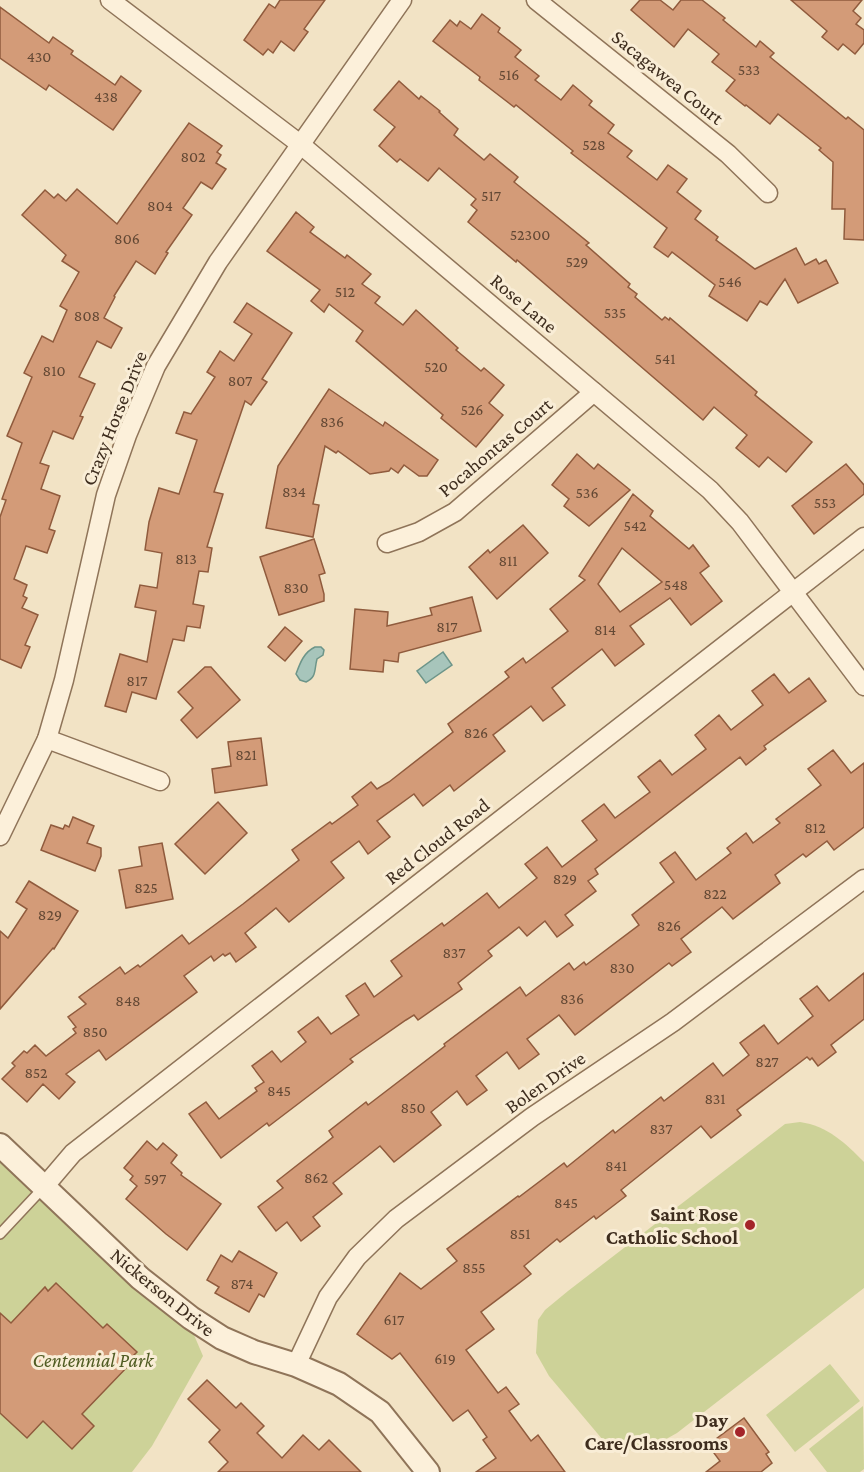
<svg xmlns="http://www.w3.org/2000/svg" width="864" height="1472" font-family="'Crimson Pro',serif">
  <style>
    .green { fill: #cdd298 }
    .water { fill: #a7c5bb; stroke: #6d9589; stroke-width: 1.5 }
    .building { fill: #d39b78; stroke: #905b3d; stroke-width: 1.5; fill-rule: evenodd }
    .lines { fill: none; stroke-linecap: round; stroke-linejoin: round }
    .service-casing { stroke: #8f7459; stroke-width: 12 }
    .minor-casing { stroke: #8f7459; stroke-width: 21 }
    .tertiary-casing { stroke: #8f7459; stroke-width: 26 }
    .service { stroke: #fcf0da; stroke-width: 9 }
    .minor { stroke: #fcf0da; stroke-width: 18 }
    .tertiary { stroke: #fcf0da; stroke-width: 22 }
    .poi-dot { fill: #a42429; stroke: #f9edd6; stroke-width: 2 }
    .labels { text-anchor: middle; dominant-baseline: central; stroke-width: 6; stroke-linejoin: round; paint-order: stroke }
    .number-label { font-size: 16px; fill: #634834 }
    .street-label { font-size: 20px; fill: #3e2d1e; stroke: #f9edd6 }
    .poi-label { font-size: 20px; font-weight: bold; fill: #3e2d1e; stroke: #f9edd6; text-anchor: end }
    .park-label { font-size: 20px; font-style: italic; fill: #505c23; stroke: #f9edd6 }
  </style>
  <rect width="100%" height="100%" fill="#f2e3c5"/>
  <g class="green">
    <path d="M800 1122C828 1126 845 1143 864 1162V1288L677 1433 650 1448 624 1451 608 1446 549 1376 536 1353 538 1320 545 1310 568 1291 785 1124Z"/>
    <path d="M0 1145 185 1314 203 1356 152 1446 132 1472H0Z"/>
    <path d="M830 1364 860 1401 795 1452 766 1415Z"/>
    <path d="M863 1406 864 1469 860 1472H827L809 1449Z"/>
  </g>
  <g class="water">
    <path d="M315 647H321L324 650 323 655 317 659C314 670 317 677 306 682L300 680 296 674C300 663 304 652 315 647Z"/>
    <path d="M443 652 452 665 426 683 417 671Z"/>
  </g>
  <g class="building">
    <path d="M280 0H325L304 29 308 32 294 51 281 41 273 53 268 49 263 55 244 40 269 4 275 8Z"/>
    <path d="M640 0H660L673 10 681 0H702L725 18 723 20 756 47 760 41 774 53 770 57 846 119 848 117 864 130V240L844 239 845 209H832L833 162 819 150 821 148 778 114 770 124 746 105 745 106 726 91 735 80 712 62 719 54 688 29 674 47 631 10Z"/>
    <path d="M791 0H862L853 11 861 18 856 24 864 30V43L855 54 843 44 838 50 822 37 827 31Z"/>
    <path d="M0 7 49 43 53 37 73 51 71 54 115 85 121 76 141 91 113 130 49 85 46 90 0 58Z"/>
    <path d="M482 14 500 28 498 32 521 50 515 57 539 76 535 80 561 100 573 85 592 101 589 105 614 125 608 133 632 151 627 157 657 180 668 165 687 179 677 192 701 211 695 219 718 237 716 240 755 269 796 248 805 265 816 259 819 264 826 260 838 283 798 303 785 279 767 305 760 301 747 321 709 296 715 285 672 252 668 257 654 247 667 228 571 153 573 151 516 105 514 107 479 80 480 77 433 41 450 20 457 26 460 21 471 29Z"/>
    <path d="M399 81 419 99 421 96 440 111 439 112 458 129 454 135 484 160 490 154 518 177 514 182 589 243 586 245 630 284 628 287 637 294 635 297 662 320 665 317 669 320 670 318 757 392 755 395 812 442 786 472 768 457 759 467 736 448 747 435 714 407 703 420 517 260 516 262 468 222 477 210 471 205 476 199 439 168 428 181 400 159 397 162 379 146 395 127 374 110Z"/>
    <path d="M189 123 222 146 217 152 221 155 216 163 226 169 212 189 201 182 183 208 192 215 166 252 168 253 155 274 136 261 114 296 115 297 104 318 122 328 111 348 97 341 79 377 95 384 80 416 83 417 73 439 53 431 40 463 49 466 41 489 60 496 49 529 55 531 47 553 26 546 14 579 27 585 23 596 27 598 22 608 38 615 25 645 30 647 21 668 0 659V517L6 500 2 499 22 443 7 436 32 377 24 373 42 336 53 342 67 310 60 306 79 272 62 261 66 255 22 215 45 190 54 198 58 194 66 201 77 189 117 224Z"/>
    <path d="M296 212 314 227 310 232 345 258 347 255 371 274 362 284 380 297 375 303 403 325 416 310 458 348 456 350 481 371 484 368 504 385 489 403 503 415 476 447 441 418 443 415 356 341 363 331 329 304 324 312 311 301 320 290 267 251Z"/>
    <path d="M247 303 292 333 262 379 267 382 251 405 245 401 214 492 223 494 207 547 212 548 208 572 199 571 193 604 204 606 200 628 187 626 184 641 173 639 156 699 132 692 126 712 105 706 120 654 147 662 156 611 135 607 140 585 157 588 162 553 145 550 149 522 159 488 179 494 197 440 176 433 184 412 191 414 215 377 207 372 220 351 234 361 252 334 234 322Z"/>
    <path d="M329 389 383 426 385 422 438 460 427 476H419L404 465 398 473 391 468 389 471 370 474 338 451 336 453 325 446 313 504 319 505 313 537 266 528 278 466Z"/>
    <path d="M577 454 594 469 598 464 630 490 589 526 564 506 569 499 552 485Z"/>
    <path d="M846 464 864 485V494L814 534 792 506Z"/>
    <path d="M633 494 653 511 650 516 689 549 693 545 709 566 700 573 722 601 691 625 670 598 630 626 644 644 615 666 602 649 552 688 565 705 543 721 531 706 493 735 505 751 454 791 450 785 423 806 414 794 377 821 390 837 368 854 359 841 331 862 344 878 289 922 276 908 245 933 256 947 236 962 230 953 225 956 223 954 214 961 211 956 184 976 197 992 106 1060 99 1050 66 1074 75 1082 59 1099 43 1084 27 1102 2 1079 15 1066 12 1063 24 1051 27 1053 35 1045 46 1056 76 1033 73 1029 76 1027 68 1017 86 1004 79 997 120 967 125 974 138 965 140 967 182 935 189 944 243 904 299 860 292 850 330 822 332 824 358 805 352 797 371 782 377 789 389 782 453 732 448 724 509 677 505 672 523 658 526 663 568 631 550 609 585 580 579 576ZM622 548 662 582 620 612 598 584Z"/>
    <path d="M523 525 548 553 497 599 469 567 488 550 490 553Z"/>
    <path d="M314 539 325 573 319 575 324 594V601L279 615 260 557Z"/>
    <path d="M472 597 481 631 399 653 398 662 384 660 383 672 350 669 355 609 388 612 387 626 432 615 430 608Z"/>
    <path d="M285 627 302 641 285 661 268 647Z"/>
    <path d="M205 667H211L240 700 197 738 181 720 193 708 178 692Z"/>
    <path d="M774 674 789 693 809 678 826 701 764 746 766 749 746 765 740 757 595 869 598 874 588 881 596 891 565 915 573 925 557 937 545 921 527 936 519 927 488 951 492 956 458 983 462 989 418 1020 414 1015 406 1020 350 1059 353 1062 269 1126 267 1123 221 1158 189 1114 206 1102 219 1119 257 1091 255 1088 264 1082 252 1066 272 1051 281 1062 306 1042 298 1032 318 1017 331 1034 359 1015 346 996 365 983 374 997 402 976 391 961 442 923 444 926 487 893 499 908 537 878 525 864 547 847 562 867 597 840 582 821 604 804 615 818 650 792 638 777 660 760 672 775 706 749 695 735 719 715 731 730 763 705 752 691Z"/>
    <path d="M261 738 267 785 215 793 212 769 231 766 228 742Z"/>
    <path d="M833 750 851 773 864 763V827L834 850 827 841 806 857 803 854 775 875 780 883 733 919 722 907 681 939 691 952 672 966 669 963 575 1035 559 1015 527 1039 539 1054 519 1069 507 1052 476 1076 487 1090 467 1105 457 1091 431 1112 441 1125 394 1162 380 1146 333 1183 342 1194 313 1217 320 1226 301 1241 287 1222 276 1231 258 1207 283 1188 277 1181 333 1137 329 1131 366 1102 368 1105 445 1046 444 1044 520 987 526 996 569 963 574 970 584 962 586 965 639 925 632 915 674 882 660 863 675 852 696 880 731 853 727 848 746 833 753 843 780 823 776 819 821 785 808 769Z"/>
    <path d="M218 802 247 833 205 874 175 844Z"/>
    <path d="M73 817 94 826 87 843 101 848V856L95 871 41 850 51 825 63 829 65 825 69 827Z"/>
    <path d="M162 843 173 899 126 908 119 870 142 866 139 847Z"/>
    <path d="M29 881 78 911 54 949 53 948 0 1009V931L8 938 27 909 16 902Z"/>
    <path d="M864 973V1019L831 1045 836 1052 818 1066 812 1058 810 1060 807 1057 737 1110 741 1115 711 1138 701 1126 621 1190 626 1196 596 1219 594 1216 560 1242 557 1239 524 1266 531 1274 481 1312 494 1329 466 1350 498 1393 506 1387 519 1404 509 1411 531 1441 538 1435 565 1472H476L496 1458 483 1440 487 1437 468 1410 453 1421 400 1353 392 1359 357 1334 400 1273 421 1289 457 1261 447 1249 518 1196 519 1197 564 1163 567 1167 613 1130 615 1133 661 1097 664 1101 713 1063 723 1076 749 1055 740 1043 764 1025 778 1044 813 1016 800 999 817 986 829 1001Z"/>
    <path d="M147 1141 157 1150 163 1143 177 1155 171 1163 182 1173 181 1175 221 1204 187 1250 166 1234 126 1199 137 1186 130 1180 133 1176 124 1168Z"/>
    <path d="M239 1251 277 1273 264 1297 259 1294 249 1312 215 1293 219 1287 207 1280 221 1255 232 1262Z"/>
    <path d="M56 1283 103 1328 107 1324 137 1352 129 1360 132 1362 82 1414 94 1426 72 1449 43 1421 27 1438 0 1413V1313L11 1323 45 1287 48 1291Z"/>
    <path d="M207 1380 236 1408 241 1403 264 1426 257 1433 282 1458 303 1435 319 1450 329 1440 361 1472H218L228 1462 209 1442 220 1430 188 1399Z"/>
    <path d="M744 1418 769 1452 766 1454 772 1463 761 1472H706L720 1461 708 1445Z"/>
  </g>
  <g class="lines">
    <g class="service-casing">
      <path id="service" d="M0 1234 44 1187"/>
    </g>
    <g class="minor-casing">
      <g id="minor">
        <path d="M110 0 300 144 710 490 740 522 864 686"/>
        <path d="M536 0 728 154 768 193"/>
        <path d="M387 543 419 532 455 512 594 392"/>
        <path d="M47 739 160 781"/>
        <path d="M0 836 47 739 64 680 106 495 127 435 156 366 218 262 402 0"/>
        <path d="M44 1187 73 1153 864 537"/>
        <path d="M296 1365 328 1297 357 1257 396 1219 532 1117 673 1022 864 879"/>
      </g>
    </g>
    <g class="tertiary-casing">
      <path id="tertiary" d="M0 1145 140 1278 191 1318 222 1338 254 1352 296 1365 339 1384 380 1412 428 1472"/>
    </g>
    <use href="#service" class="service"/>
    <use href="#minor" class="minor"/>
    <use href="#tertiary" class="tertiary"/>
  </g>
  <g class="poi-dot">
    <circle cx="750" cy="1225" r="6"/>
    <circle cx="740" cy="1432" r="6"/>
  </g>
  <g class="labels">
    <g class="number-label">
      <text x="39" y="56">430</text>
      <text x="749" y="69">533</text>
      <text x="509" y="74">516</text>
      <text x="106" y="96">438</text>
      <text x="594" y="144">528</text>
      <text x="193" y="156">802</text>
      <text x="491" y="195">517</text>
      <text x="160" y="205">804</text>
      <text x="530" y="234">52300</text>
      <text x="127" y="238">806</text>
      <text x="577" y="261">529</text>
      <text x="730" y="281">546</text>
      <text x="345" y="291">512</text>
      <text x="615" y="312">535</text>
      <text x="87" y="315">808</text>
      <text x="665" y="358">541</text>
      <text x="436" y="366">520</text>
      <text x="54" y="370">810</text>
      <text x="240" y="380">807</text>
      <text x="472" y="409">526</text>
      <text x="332" y="421">836</text>
      <text x="294" y="491">834</text>
      <text x="587" y="492">536</text>
      <text x="825" y="502">553</text>
      <text x="635" y="525">542</text>
      <text x="186" y="558">813</text>
      <text x="508" y="560">811</text>
      <text x="676" y="584">548</text>
      <text x="296" y="587">830</text>
      <text x="447" y="626">817</text>
      <text x="605" y="629">814</text>
      <text x="137" y="680">817</text>
      <text x="476" y="732">826</text>
      <text x="246" y="754">821</text>
      <text x="815" y="827">812</text>
      <text x="565" y="878">829</text>
      <text x="146" y="887">825</text>
      <text x="715" y="893">822</text>
      <text x="50" y="914">829</text>
      <text x="669" y="925">826</text>
      <text x="454" y="952">837</text>
      <text x="622" y="967">830</text>
      <text x="572" y="998">836</text>
      <text x="128" y="1000">848</text>
      <text x="95" y="1031">850</text>
      <text x="767" y="1061">827</text>
      <text x="36" y="1072">852</text>
      <text x="279" y="1090">845</text>
      <text x="715" y="1098">831</text>
      <text x="413" y="1107">850</text>
      <text x="661" y="1128">837</text>
      <text x="616" y="1165">841</text>
      <text x="316" y="1177">862</text>
      <text x="155" y="1178">597</text>
      <text x="566" y="1202">845</text>
      <text x="520" y="1233">851</text>
      <text x="474" y="1267">855</text>
      <text x="242" y="1283">874</text>
      <text x="394" y="1319">617</text>
      <text x="445" y="1358">619</text>
    </g>
    <g class="street-label">
      <text transform="translate(668 77) rotate(39)">Sacagawea Court</text>
      <text transform="translate(524 303) rotate(40)">Rose Lane</text>
      <text transform="translate(114 418) rotate(-68)">Crazy Horse Drive</text>
      <text transform="translate(495 447) rotate(-40)">Pocahontas Court</text>
      <text transform="translate(437 841) rotate(-38)">Red Cloud Road</text>
      <text transform="translate(545 1082) rotate(-35)">Bolen Drive</text>
      <text transform="translate(163 1292) rotate(39)">Nickerson Drive</text>
    </g>
    <g class="poi-label">
      <text x="738" y="1214">Saint Rose<tspan x="738" dy="23">Catholic School</tspan></text>
      <text x="728" y="1420">Day<tspan x="728" dy="23">Care/Classrooms</tspan></text>
    </g>
    <g class="park-label">
      <text x="93" y="1360">Centennial Park</text>
    </g>
  </g>
</svg>
